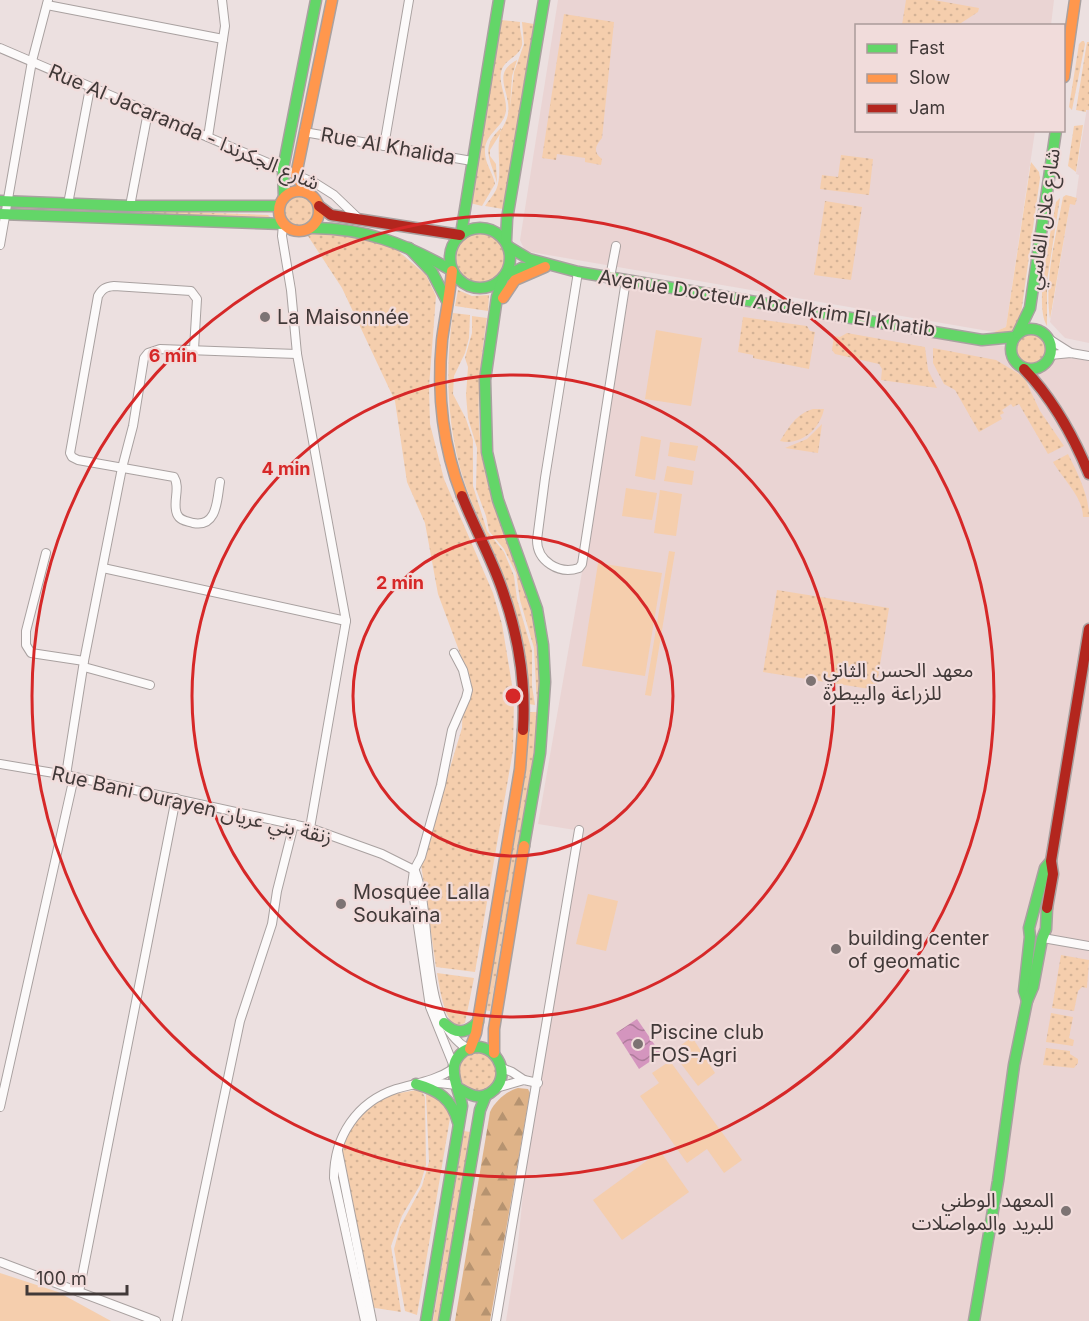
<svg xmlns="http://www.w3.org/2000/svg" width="1089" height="1321" font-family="Inter,'Noto Sans Arabic',sans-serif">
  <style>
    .built { fill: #ead4d3 }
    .green { fill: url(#green-dots) }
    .forest { fill: url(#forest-firs) }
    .pitch { fill: #f5cead }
    .water { fill: url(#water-waves) }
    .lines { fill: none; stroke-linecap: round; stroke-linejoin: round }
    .street-casing { stroke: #a9a1a0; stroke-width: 10 }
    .fast-casing { stroke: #a9a1a0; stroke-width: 13 }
    .slow-casing { stroke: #a9a1a0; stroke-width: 13 }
    .jam-casing { stroke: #a9a1a0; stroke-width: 13 }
    .street { stroke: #fcfafa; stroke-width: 8 }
    .fast { stroke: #63d668; stroke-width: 10 }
    .slow { stroke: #ff974d; stroke-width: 10 }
    .jam { stroke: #b3261e; stroke-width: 10 }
    .ring { fill: none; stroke: #d62828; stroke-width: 3 }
    .poi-dot { fill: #7d7373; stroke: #f1dcdb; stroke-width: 2 }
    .labels { text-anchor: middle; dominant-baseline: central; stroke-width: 4.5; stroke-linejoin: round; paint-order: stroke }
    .street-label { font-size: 20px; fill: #413938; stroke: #f1dcdb }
    .poi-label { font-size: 20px; fill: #413938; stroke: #f1dcdb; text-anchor: start }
    .centre { fill: #d62828; stroke: #f1dcdb; stroke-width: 3 }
    .ring-label { font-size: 18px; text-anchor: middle; font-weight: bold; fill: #d62828; stroke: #f1dcdb; stroke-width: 4.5; stroke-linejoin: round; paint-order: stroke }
  </style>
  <defs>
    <pattern id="green-dots" width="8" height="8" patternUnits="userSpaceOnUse" patternTransform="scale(1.5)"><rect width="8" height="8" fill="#f5cead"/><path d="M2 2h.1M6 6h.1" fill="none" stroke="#d3b296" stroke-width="1.8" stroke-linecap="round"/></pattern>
    <pattern id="forest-firs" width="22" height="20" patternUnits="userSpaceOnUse" patternTransform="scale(1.5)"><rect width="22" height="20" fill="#dfb388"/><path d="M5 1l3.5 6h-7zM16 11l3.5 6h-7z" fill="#b69370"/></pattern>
    <pattern id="water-waves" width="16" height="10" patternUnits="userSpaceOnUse" patternTransform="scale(1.5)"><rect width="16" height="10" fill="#d495be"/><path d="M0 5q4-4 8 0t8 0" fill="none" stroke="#ae7b9b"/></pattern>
  </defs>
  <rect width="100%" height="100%" fill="#ece0e0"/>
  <g class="built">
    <path d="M558 0H1054L1051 25 856 26V130L1035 131 1006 327 994 332 525 251 520 240Z"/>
    <path d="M1089 96V343L1065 338 1050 322 1070 204H1075L1079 175 1076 174Z"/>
    <path d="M626 280 1089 361V1321H506L517 1253 535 1076 575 830 538 824 607 429Z"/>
  </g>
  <g class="green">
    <path d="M906 0H934L979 8 978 12 958 25H902Z"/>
    <path d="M564 14 614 22 602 138C595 146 593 152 602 159L601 165 585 162V158L557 154 556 160 542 158Z"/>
    <path d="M501 20 520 22C519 30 523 37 522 45 519 57 507 58 502 69 497 82 507 96 506 110 505 126 486 133 485 149 484 163 493 172 495 184L482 206 470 203Z"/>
    <path d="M522 22 534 24 503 209 485 206C488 201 493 196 496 190 503 175 496 152 500 134L490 150V156L496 164 497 183C491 160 479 148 501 128L500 132C503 127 507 120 508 114 512 93 490 74 517 60L512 76 510 108 514 72 524 44Z"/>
    <path d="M1082 41H1084L1085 44 1072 110 1069 107 1079 44Z"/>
    <path d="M1087 42H1089V110H1086V112L1076 110Z"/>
    <path d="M1083 125 1076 172 1068 166 1074 126Z"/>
    <path d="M841 155 873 159 869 195 820 189 822 175 838 177Z"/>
    <path d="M1031 162 1039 172 1040 178 1020 321 1013 332 996 333 994 332 1006 327Z"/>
    <path d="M1066 195 1077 198 1075 205 1070 204 1050 319C1044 279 1056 237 1063 197Z"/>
    <circle cx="298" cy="211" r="15"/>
    <path d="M1060 198 1047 281V326C1033 304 1052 229 1056 202Z"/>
    <path d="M825 201 862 207 851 280 814 275Z"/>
    <path d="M17 206 268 215 270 217 269 219 17 210 16 209Z"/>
    <path d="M313 231 366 238 389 245 396 249 426 275 436 296 429 387 430 424 444 479 493 593 502 624 514 697 513 750 475 972 436 967 421 864 462 728 464 664 438 594 425 523 407 482 395 401 342 288 308 236Z"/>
    <circle cx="480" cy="258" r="24"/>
    <path d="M458 290 472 296 489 295 488 311 455 306Z"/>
    <path d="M453 313 470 315 469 338 465 353 454 376 453 394 466 419 473 440V486L487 531 504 552 514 576 517 599 532 651V686L535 705 529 704C521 665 516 621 505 583 497 554 481 526 470 498 447 439 444 375 453 313Z"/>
    <path d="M472 316 487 318C479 370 474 420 485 472 492 506 506 535 518 566 535 611 539 658 540 705H537L534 648 520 600 516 573 504 549 489 531 486 516 476 489 477 448 468 418 466 395 468 367 465 358 472 333Z"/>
    <path d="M743 317 807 326 810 331 815 332 809 369 753 358V355L738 352Z"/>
    <path d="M847 333 925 347 928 370 937 388 881 380 882 369 879 364 835 354 832 350 834 336 840 337Z"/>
    <circle cx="1031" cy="349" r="16"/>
    <path d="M933 348 996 360 1024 377 1040 411 1064 446 1048 454 1019 404 1013 407 1011 404 1002 410 1004 413 1000 415 1002 419 979 432 955 390 944 384 933 363Z"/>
    <path d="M813 409H824C820 429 801 446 780 441 789 427 796 414 813 409Z"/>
    <path d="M822 424 818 453 785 448 807 439Z"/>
    <path d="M1068 454C1078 474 1089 495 1089 517H1083C1083 497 1063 479 1053 462Z"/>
    <path d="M777 590 889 608 876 690 763 672Z"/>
    <path d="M529 712H539L536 740 490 1011 484 1010Z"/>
    <path d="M1061 955 1089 960 1087 988 1082 987 1078 991 1074 1011 1052 1008Z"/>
    <path d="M437 973 474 978 465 1023 460 1025H453C443 1011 440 990 437 973Z"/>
    <path d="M1051 1013 1073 1017 1069 1038 1074 1040 1073 1046 1046 1042Z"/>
    <path d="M1046 1048 1070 1051V1054L1078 1059V1063L1074 1068 1043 1065Z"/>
    <circle cx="478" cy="1072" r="19"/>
    <path d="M417 1090 422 1092 425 1097 426 1165 420 1185 402 1216 391 1246 401 1312 369 1307 361 1288 345 1206 336 1174 341 1140 368 1104 394 1094Z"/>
    <path d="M426 1094C440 1099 448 1103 450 1118L417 1315 405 1311 394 1249 400 1227 422 1186 429 1162Z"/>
    <path d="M464 1131 470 1132 439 1321H433Z"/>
  </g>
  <path class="forest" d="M518 1088 528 1089 530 1093 490 1321H455L490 1112C495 1101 507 1091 518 1088Z"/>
  <g class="pitch">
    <path d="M656 330 702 338 691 406 645 399Z"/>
    <path d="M641 436 661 440 655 480 635 476Z"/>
    <path d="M670 442 698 446 695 461 668 456Z"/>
    <path d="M667 466 694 471 692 485 664 481Z"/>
    <path d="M626 488 657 493 652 520 622 516Z"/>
    <path d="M660 490 682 494 676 536 654 533Z"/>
    <path d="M669 551 675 552 651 696 645 695Z"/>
    <path d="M598 563 662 573 645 676 582 666Z"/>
    <path d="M588 894 618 901 606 951 576 944Z"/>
    <path d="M692 1037 715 1073 698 1086 672 1052Z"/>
    <path d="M670 1061 742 1160 724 1173 707 1149 687 1163 640 1096 659 1083 652 1073Z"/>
    <path d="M660 1151 689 1192 622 1240 593 1200Z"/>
    <path d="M0 1273 58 1292 111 1321H0Z"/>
  </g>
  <path class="water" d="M637 1019 661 1054 639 1069 616 1033Z"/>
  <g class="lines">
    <g class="street-casing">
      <g id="street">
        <path d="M47 5 223 39"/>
        <path d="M0 48 315 183 334 195 359 219"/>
        <path d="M304 132 472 161"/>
        <path d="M208 137 225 26 222 0"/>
        <path d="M384 146 409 0"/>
        <path d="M68 204 90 88"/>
        <path d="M130 206 148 112"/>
        <path d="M283 224 282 236 291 290 297 354 346 621 310 828"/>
        <path d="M0 245 32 61 48 0"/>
        <path d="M578 272 545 478 537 540C537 561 559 575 579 568L582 564 626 280"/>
        <path d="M610 277 616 246"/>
        <path d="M1049 339 1071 353"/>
        <path d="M194 349 197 299 191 291 114 286C105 287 102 289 98 296L70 453 72 457 78 460 174 477C181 488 172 502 177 514 180 521 187 521 193 523 218 528 217 498 220 482"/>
        <path d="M1050 355 1071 353 1089 356"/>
        <path d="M46 553 26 631V645L31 653 84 661"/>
        <path d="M103 568 346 621"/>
        <path d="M84 667 150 685"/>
        <path d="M0 764 66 775 310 828 382 854 414 870"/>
        <path d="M66 775 84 661 122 468 133 426 144 358 148 353 160 349 297 354"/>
        <path d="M415 871C435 921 416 1018 468 1049"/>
        <path d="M1043 938 1089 946"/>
        <path d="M453 1064 430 1007 412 885 414 870 421 857 441 785 452 730 466 698 468 690 463 670 454 653"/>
        <path d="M502 1068 512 1072 524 1080"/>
        <path d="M430 1082 457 1085"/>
        <path d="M496 1088 524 1080 538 1083"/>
        <path d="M0 1107 74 777"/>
        <path d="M338 1151 372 1321"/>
        <path d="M0 1262 156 1321"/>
        <path d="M79 1292 176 798"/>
        <path d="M177 1321 240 1021 272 924 277 891 294 824"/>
        <path d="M365 1321 334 1178C334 1136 357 1102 396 1089 416 1083 435 1081 453 1069"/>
        <path d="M496 1321 579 830"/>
      </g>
    </g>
    <g class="fast-casing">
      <g id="fast">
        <path d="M284 197 283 169 316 0"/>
        <path d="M0 201 130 206H279"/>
        <path d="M0 214 283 224"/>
        <circle cx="480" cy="258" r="30"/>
        <path d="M310 228C362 227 406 244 451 270"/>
        <path d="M461 234 499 0"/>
        <path d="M506 240 507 219 544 0"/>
        <path d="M509 247 529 259 578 272 982 340 1014 337"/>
        <path d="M409 248 432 272 447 301"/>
        <path d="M505 276 522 268H540"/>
        <path d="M503 278 497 297 485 380 487 452 498 500 537 609 543 645 545 682 540 753 524 846"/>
        <circle cx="1031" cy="349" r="20"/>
        <path d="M1018 333 1030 308 1056 130"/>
        <path d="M1027 1001 1024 991 1030 937 1029 928 1045 868 1051 861"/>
        <path d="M444 1023C456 1035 467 1033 478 1022"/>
        <path d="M416 1084C438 1090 452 1099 458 1122"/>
        <path d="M426 1321 462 1106C460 1093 452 1079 454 1066 455 1059 459 1055 464 1051 492 1034 517 1076 490 1093 479 1100 470 1095 460 1089"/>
        <path d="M444 1321 480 1110 486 1095"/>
        <path d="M974 1321 998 1181 1014 1065 1027 1001 1033 987 1042 939 1046 929 1047 908"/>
      </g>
    </g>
    <g class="slow-casing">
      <g id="slow">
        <path d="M1064 77 1075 0"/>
        <circle cx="299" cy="211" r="20"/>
        <path d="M306 192 296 175 332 0"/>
        <path d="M452 271C450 294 445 317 442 340 437 392 443 447 462 496"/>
        <path d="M503 298 515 280 545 267"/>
        <path d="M470 1049 476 1033 520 769 523 730"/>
        <path d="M494 1053V1029L524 846"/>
      </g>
    </g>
    <g class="jam-casing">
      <g id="jam">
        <path d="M319 206 331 215 460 235"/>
        <path d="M1024 369C1053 399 1073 435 1089 474"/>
        <path d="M462 496C474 527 491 557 502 589 518 634 526 683 523 730"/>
        <path d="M1047 908 1053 874 1051 861 1089 629"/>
      </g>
    </g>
    <use href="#street" class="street"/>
    <use href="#fast" class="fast"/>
    <use href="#slow" class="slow"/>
    <use href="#jam" class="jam"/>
  </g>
  <g class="ring">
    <circle cx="513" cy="696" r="160"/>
    <circle cx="513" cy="696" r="321"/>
    <circle cx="513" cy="696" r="481"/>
  </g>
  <g class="poi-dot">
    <circle cx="265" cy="317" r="6"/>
    <circle cx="811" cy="681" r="6"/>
    <circle cx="341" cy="904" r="6"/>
    <circle cx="836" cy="949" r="6"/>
    <circle cx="638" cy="1044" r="6"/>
    <circle cx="1066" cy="1211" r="6"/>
  </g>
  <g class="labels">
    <g class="street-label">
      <text transform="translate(184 127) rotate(23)">Rue Al Jacaranda - شارع الجكرندا</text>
      <text transform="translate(388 146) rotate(10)">Rue Al Khalida</text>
      <text transform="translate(1043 219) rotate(-82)">شارع علال الفاسي</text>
      <text transform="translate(767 303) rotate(9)">Avenue Docteur Abdelkrim El Khatib</text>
      <text transform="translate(192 805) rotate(13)">Rue Bani Ourayen زنقة بني عريان</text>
    </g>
    <g class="poi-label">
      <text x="277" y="317">La Maisonnée</text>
      <text x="823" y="670">معهد الحسن الثاني<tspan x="823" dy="23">للزراعة والبيطرة</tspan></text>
      <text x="353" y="892">Mosquée Lalla<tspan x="353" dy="23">Soukaïna</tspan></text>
      <text x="848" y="938">building center<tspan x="848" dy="23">of geomatic</tspan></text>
      <text x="650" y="1032">Piscine club<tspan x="650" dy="23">FOS-Agri</tspan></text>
      <text x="1054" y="1200" text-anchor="end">المعهد الوطني<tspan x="1054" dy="23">للبريد والمواصلات</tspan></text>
    </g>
  </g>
  <circle cx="513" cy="696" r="9" class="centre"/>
  <g class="ring-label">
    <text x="173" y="362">6 min</text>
    <text x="286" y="475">4 min</text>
    <text x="400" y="589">2 min</text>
  </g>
  <rect x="855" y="24" width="210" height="108" fill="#f1dcdb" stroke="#ab9b9a" stroke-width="1.5"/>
  <rect x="867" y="44" width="30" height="9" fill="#63d668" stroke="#ab9b9a" stroke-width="1.5"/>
  <text x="909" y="54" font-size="18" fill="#413938">Fast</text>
  <rect x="867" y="74" width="30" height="9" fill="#ff974d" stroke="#ab9b9a" stroke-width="1.5"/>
  <text x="909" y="84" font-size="18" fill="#413938">Slow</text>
  <rect x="867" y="104" width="30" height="9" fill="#b3261e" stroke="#ab9b9a" stroke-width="1.5"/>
  <text x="909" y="114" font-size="18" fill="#413938">Jam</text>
  <path d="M27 1285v9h100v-9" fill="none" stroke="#413938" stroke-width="3"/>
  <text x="36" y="1285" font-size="18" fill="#413938" stroke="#f1dcdb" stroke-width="4.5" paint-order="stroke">100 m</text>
</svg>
